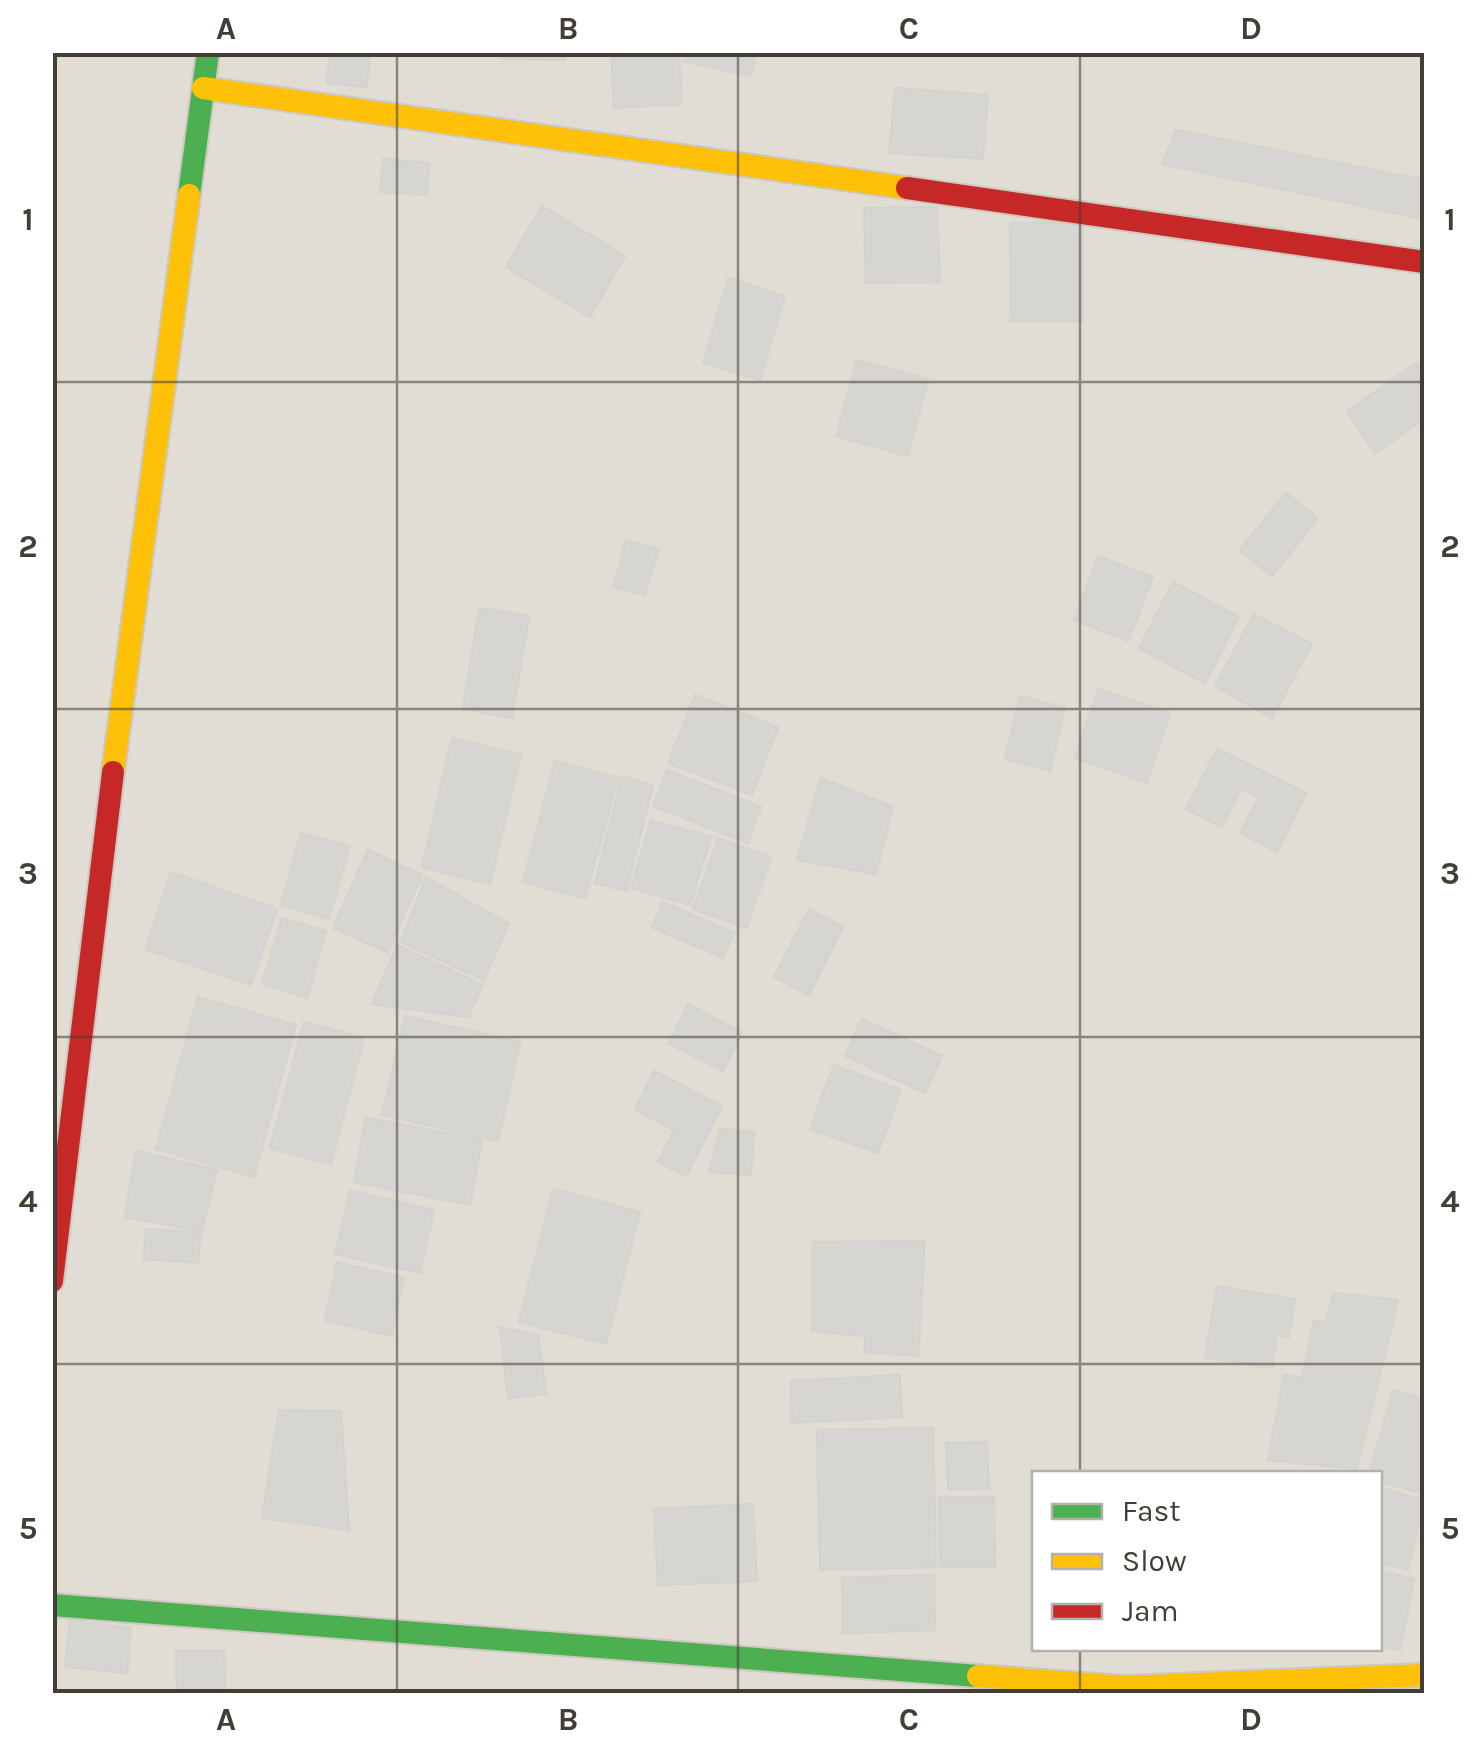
<svg xmlns="http://www.w3.org/2000/svg" width="1477" height="1746" font-family="Karla,sans-serif">
  <style>
    .residential { fill: #e1ddd5; fill-rule: evenodd }
    .building { fill: #d7d5d1; stroke: #d5d3ce; stroke-width: 2.5 }
    .lines { fill: none; stroke-linecap: round; stroke-linejoin: round }
    .fast-casing { stroke: #ccc8bf; stroke-width: 26 }
    .slow-casing { stroke: #ccc8bf; stroke-width: 26 }
    .jam-casing { stroke: #ccc8bf; stroke-width: 26 }
    .fast { stroke: #4caf50; stroke-width: 22 }
    .slow { stroke: #ffc107; stroke-width: 22 }
    .jam { stroke: #c62828; stroke-width: 22 }
    .grid { fill: none; stroke: #423d35; stroke-width: 2.5; stroke-opacity: 0.55 }
    .neatline { fill: none; stroke: #423d35; stroke-width: 4 }
    .grid-label { font-size: 32px; text-anchor: middle; font-weight: bold; fill: #423d35 }
  </style>
  <rect width="100%" height="100%" fill="#edece8"/>
  <path class="residential" d="M52 53H1424V1693H53ZM1034 1474H1380V1648H1034Z"/>
  <g class="building">
    <path d="M330 52H370L367 87 327 83Z"/>
    <path d="M503 52H565V60L503 59Z"/>
    <path d="M611 52H679L682 104 614 108Z"/>
    <path d="M686 52H756L751 76 684 61Z"/>
    <path d="M895 88 988 95 983 159 889 153Z"/>
    <path d="M1176 130 1424 180V219L1162 164Z"/>
    <path d="M383 159 429 163 427 195 380 192Z"/>
    <path d="M542 206 625 256 590 317 506 267Z"/>
    <path d="M937 207 940 282 866 283 864 208Z"/>
    <path d="M1082 222 1083 321H1011L1010 223Z"/>
    <path d="M728 278 785 296 760 380 703 363Z"/>
    <path d="M857 360 928 379 908 456 836 436Z"/>
    <path d="M1417 363 1424 373V419L1375 453 1347 411Z"/>
    <path d="M1286 493 1318 518 1272 576 1240 550Z"/>
    <path d="M626 540 658 549 645 595 614 587Z"/>
    <path d="M1098 556 1153 577 1128 641 1074 620Z"/>
    <path d="M1173 582 1239 617 1205 683 1139 648Z"/>
    <path d="M479 608 529 616 512 718 463 709Z"/>
    <path d="M1254 614 1312 644 1272 718 1215 686Z"/>
    <path d="M1098 689 1170 713 1147 783 1075 758Z"/>
    <path d="M695 695 778 727 752 795 668 763Z"/>
    <path d="M1020 696 1065 708 1050 771 1005 759Z"/>
    <path d="M452 738 521 755 490 884 422 867Z"/>
    <path d="M1217 749 1306 793 1277 852 1240 833 1259 797 1241 789 1222 827 1186 809Z"/>
    <path d="M555 761 618 778 585 898 523 882Z"/>
    <path d="M667 770 761 807 748 843 653 806Z"/>
    <path d="M622 776 653 785 626 891 595 883Z"/>
    <path d="M821 778 893 807 876 874 797 860Z"/>
    <path d="M651 820 711 837 690 905 631 888Z"/>
    <path d="M301 833 350 846 329 919 281 905Z"/>
    <path d="M718 838 771 857 747 928 693 909Z"/>
    <path d="M368 850 422 875 388 952 333 928Z"/>
    <path d="M171 872 277 909 251 985 146 949Z"/>
    <path d="M426 877 509 924 484 980 401 942Z"/>
    <path d="M663 902 734 933 723 958 652 927Z"/>
    <path d="M809 909 843 927 809 995 774 977Z"/>
    <path d="M282 918 326 931 307 998 262 984Z"/>
    <path d="M397 945 483 985 468 1017 372 1004Z"/>
    <path d="M198 997 296 1025 254 1177 156 1149Z"/>
    <path d="M688 1004 742 1033 723 1071 669 1044Z"/>
    <path d="M405 1016 520 1042 498 1141 382 1115Z"/>
    <path d="M862 1019 942 1056 925 1093 845 1056Z"/>
    <path d="M304 1022 364 1038 331 1164 270 1148Z"/>
    <path d="M834 1065 901 1090 878 1153 810 1129Z"/>
    <path d="M654 1071 722 1106 686 1176 658 1162 674 1130 635 1110Z"/>
    <path d="M366 1118 482 1140 470 1205 354 1182Z"/>
    <path d="M720 1129 754 1132 751 1175 709 1172Z"/>
    <path d="M136 1151 217 1170 202 1231 125 1217Z"/>
    <path d="M553 1189 640 1212 606 1344 519 1322Z"/>
    <path d="M350 1191 434 1210 420 1273 335 1254Z"/>
    <path d="M146 1229 201 1233 198 1263 144 1259Z"/>
    <path d="M925 1241 918 1356 865 1352V1336L812 1331 813 1242Z"/>
    <path d="M337 1262 404 1278 391 1336 325 1320Z"/>
    <path d="M1217 1286 1295 1299 1289 1337 1277 1335 1272 1368 1205 1357Z"/>
    <path d="M1333 1293 1398 1300 1357 1469 1268 1460 1284 1375 1302 1378 1314 1320 1326 1323Z"/>
    <path d="M500 1327 538 1335 546 1394 508 1398Z"/>
    <path d="M900 1375 902 1417 792 1423 791 1381Z"/>
    <path d="M1393 1390 1424 1399V1494L1380 1481V1474H1369Z"/>
    <path d="M279 1410 341 1411 349 1530 262 1518Z"/>
    <path d="M933 1428 936 1567 820 1570 817 1430Z"/>
    <path d="M987 1442 989 1488 948 1490 946 1443Z"/>
    <path d="M1380 1488 1424 1500 1408 1570 1380 1563Z"/>
    <path d="M939 1497H994L995 1567H940Z"/>
    <path d="M753 1504 757 1581 658 1585 654 1509Z"/>
    <path d="M1380 1571 1414 1579 1400 1650 1380 1646Z"/>
    <path d="M934 1575 935 1630 843 1633 842 1578Z"/>
    <path d="M70 1621 131 1628 127 1673 65 1667Z"/>
    <path d="M176 1651H224L225 1694H177Z"/>
  </g>
  <g class="lines">
    <g class="fast-casing">
      <g id="fast">
        <path d="M189 195 208 52"/>
        <path d="M52 1605 978 1676"/>
      </g>
    </g>
    <g class="slow-casing">
      <g id="slow">
        <path d="M203 88 907 188"/>
        <path d="M113 772 189 195"/>
        <path d="M978 1676 1125 1687 1424 1675"/>
      </g>
    </g>
    <g class="jam-casing">
      <g id="jam">
        <path d="M907 188 1424 262"/>
        <path d="M52 1281 113 772"/>
      </g>
    </g>
    <use href="#fast" class="fast"/>
    <use href="#slow" class="slow"/>
    <use href="#jam" class="jam"/>
  </g>
  <path class="grid" d="M397 52V1694M738 52V1694M1080 52V1474M52 382H1424M52 709H1424M52 1037H1424M52 1364H1424M1080 1648V1694"/>
  <rect width="1477" height="1746" fill="none" stroke="#ffffff" stroke-width="110"/>
  <rect x="1032" y="1471" width="350" height="180" fill="#ffffff" stroke="#b3b1ae" stroke-width="2.5"/>
  <rect x="1052" y="1504" width="50" height="15" fill="#4caf50" stroke="#b3b1ae" stroke-width="2.5"/>
  <text x="1122" y="1521" font-size="30" fill="#423d35">Fast</text>
  <rect x="1052" y="1554" width="50" height="15" fill="#ffc107" stroke="#b3b1ae" stroke-width="2.5"/>
  <text x="1122" y="1571" font-size="30" fill="#423d35">Slow</text>
  <rect x="1052" y="1604" width="50" height="15" fill="#c62828" stroke="#b3b1ae" stroke-width="2.5"/>
  <text x="1122" y="1621" font-size="30" fill="#423d35">Jam</text>
  <rect x="55" y="55" width="1367" height="1636" class="neatline"/>
  <g class="grid-label">
    <text x="226" y="39">A</text>
    <text x="568" y="39">B</text>
    <text x="909" y="39">C</text>
    <text x="1251" y="39">D</text>
    <text x="28" y="230">1</text>
    <text x="1450" y="230">1</text>
    <text x="28" y="557">2</text>
    <text x="1450" y="557">2</text>
    <text x="28" y="884">3</text>
    <text x="1450" y="884">3</text>
    <text x="28" y="1212">4</text>
    <text x="1450" y="1212">4</text>
    <text x="28" y="1539">5</text>
    <text x="1450" y="1539">5</text>
    <text x="226" y="1730">A</text>
    <text x="568" y="1730">B</text>
    <text x="909" y="1730">C</text>
    <text x="1251" y="1730">D</text>
  </g>
</svg>
